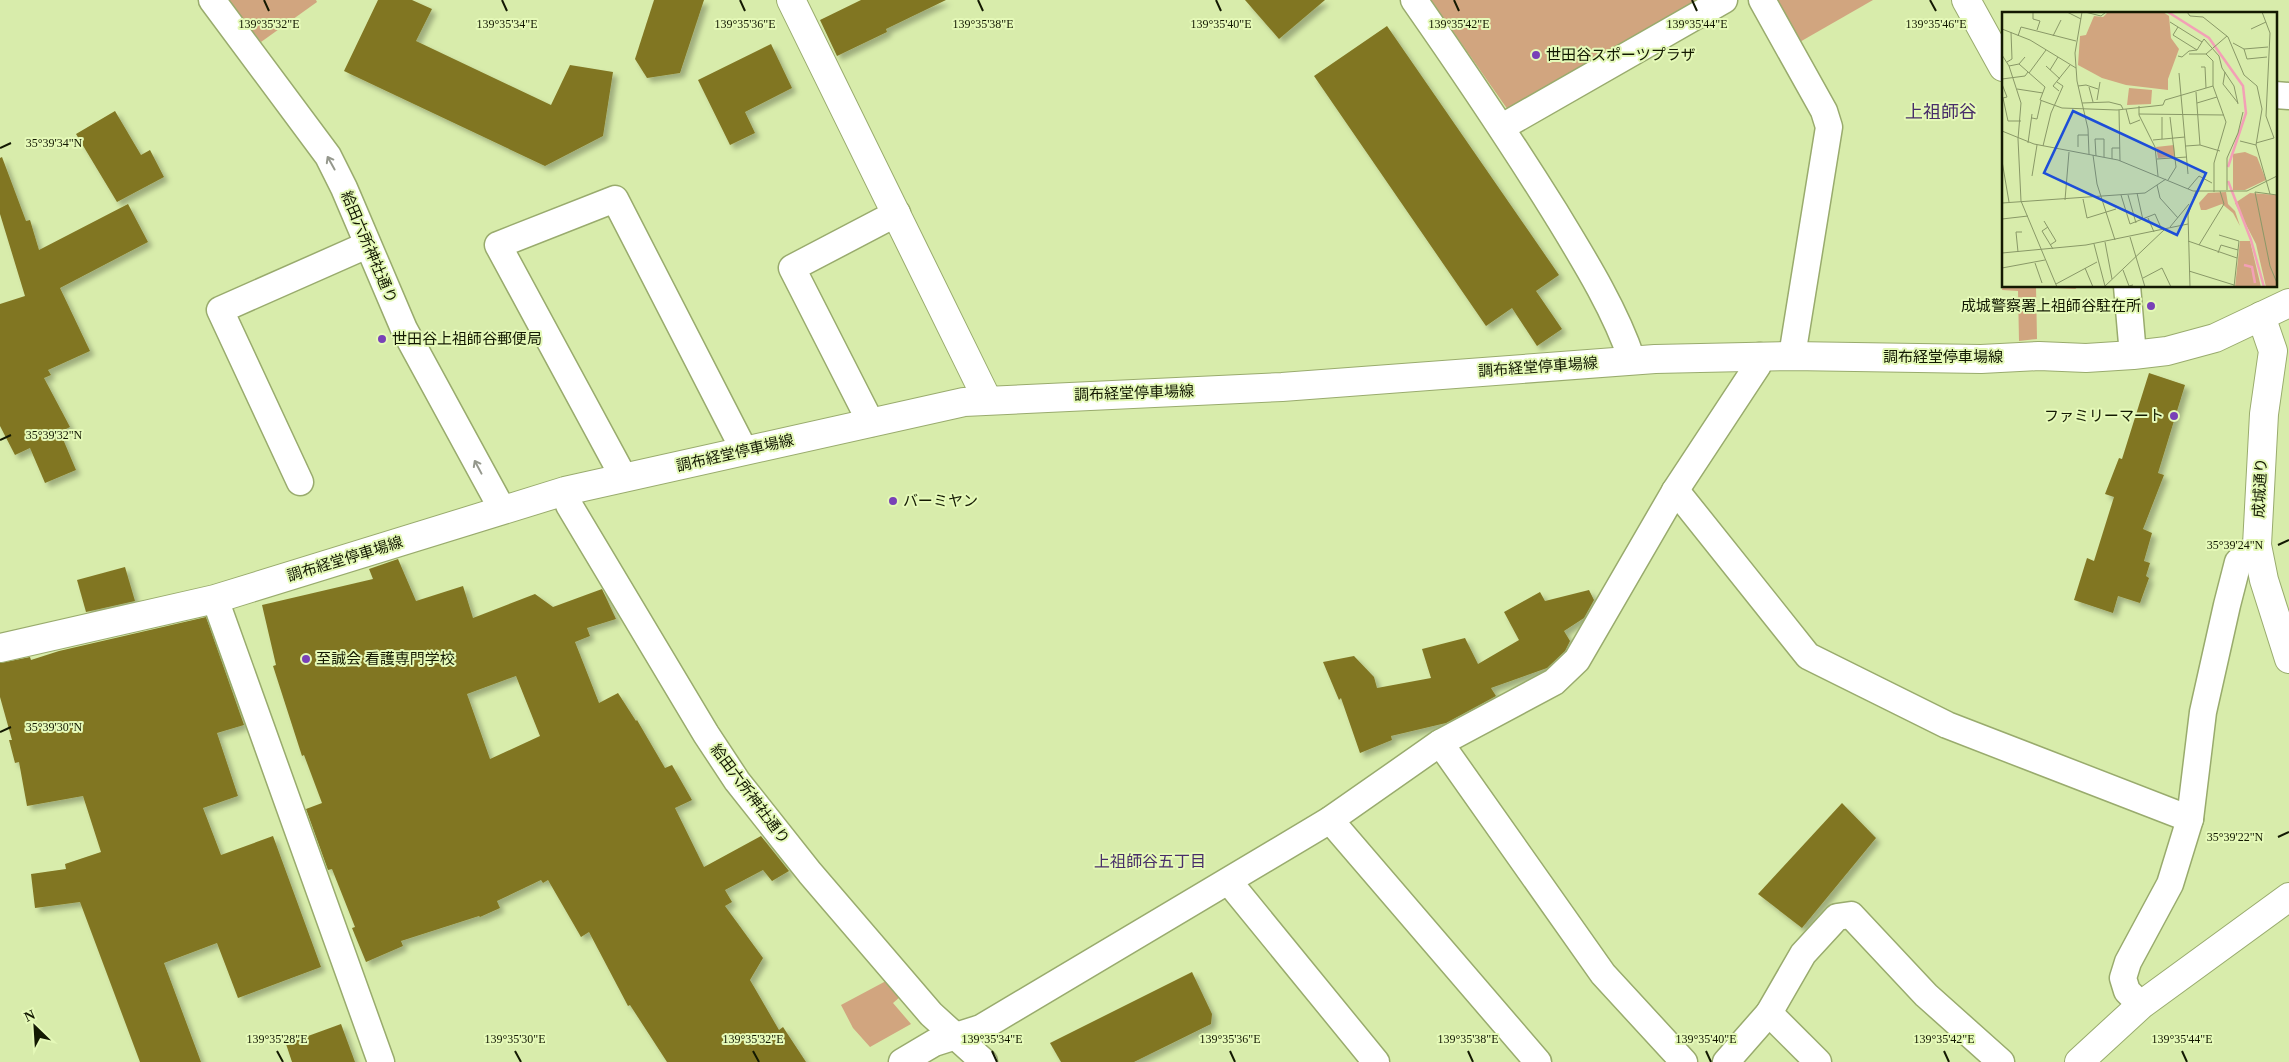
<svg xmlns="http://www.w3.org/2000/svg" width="2289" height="1062" font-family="'Times New Roman','Noto Sans JP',serif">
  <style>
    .green { fill: #d1a57f }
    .building { fill: #817623; fill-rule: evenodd; filter: url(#shadow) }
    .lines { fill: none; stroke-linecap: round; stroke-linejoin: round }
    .street-casing { stroke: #99ab6d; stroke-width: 29 }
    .secondary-casing { stroke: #99ab6d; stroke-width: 30 }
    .street { stroke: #fff; stroke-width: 26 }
    .secondary { stroke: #fff; stroke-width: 28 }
    .oneway { stroke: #95988d }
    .ticks { fill: none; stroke: #131902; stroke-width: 2 }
    .poi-dot { fill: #7941b7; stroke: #e5f9b8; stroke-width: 2 }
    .labels { text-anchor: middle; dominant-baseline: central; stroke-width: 4; stroke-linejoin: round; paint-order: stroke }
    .poi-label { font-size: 15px; fill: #131902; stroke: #e5f9b8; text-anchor: start }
    .street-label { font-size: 15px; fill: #131902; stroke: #e5f9b8 }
    .neighbourhood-label { font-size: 16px; fill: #482e69; stroke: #e5f9b8 }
    .quarter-label { font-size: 18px; fill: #482e69; stroke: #e5f9b8 }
    .inset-river { fill: none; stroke: #f3a0b6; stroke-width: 2.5 }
    .inset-road { fill: none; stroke: #899867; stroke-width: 1 }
    .view { fill: #1d4ed8; fill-opacity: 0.15; stroke: #1d4ed8; stroke-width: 2.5 }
    .inset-edge { fill: none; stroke: #131902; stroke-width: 2.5 }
    .ticks-label { font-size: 12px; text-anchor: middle; fill: #131902; stroke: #e5f9b8; stroke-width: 4; stroke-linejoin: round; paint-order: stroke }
  </style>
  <defs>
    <filter id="shadow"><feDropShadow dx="4.5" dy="4.5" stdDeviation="2.5" flood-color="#0004"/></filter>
  </defs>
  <rect width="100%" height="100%" fill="#d8ecab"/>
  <g class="green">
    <path d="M228 0H316L317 2 261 42Z"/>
    <path d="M1431 0H1696L1508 110Z"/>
    <path d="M1775 0H1873L1798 43Z"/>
    <path d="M2003 286H2075L2076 289 2036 287 2037 339 2019 341 2018 291 2002 290Z"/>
    <path d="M886 981 900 997 893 1003 911 1024 870 1047 853 1028 841 1005Z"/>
  </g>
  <g class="building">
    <path d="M378 0H412L432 9 416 41 551 105 570 65 613 72 603 136 545 166 344 71Z"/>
    <path d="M654 0H704L680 73 647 78 635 59Z"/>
    <path d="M861 0H946L886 29 887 32 837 56 820 20Z"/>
    <path d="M1245 0H1325L1279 39Z"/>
    <path d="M1387 26 1559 275 1536 291 1562 329 1537 346 1512 308 1486 326 1314 76Z"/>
    <path d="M771 44 792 88 745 112 755 133 730 145 698 80Z"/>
    <path d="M115 111 141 155 150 150 164 177 117 202 76 134Z"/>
    <path d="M2 157 26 221 30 220 39 250 128 204 148 242 60 288 90 351 48 370 51 375 44 378 70 427 60 432 76 470 45 483 30 448 15 455 0 426V304L25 296 0 214V158Z"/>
    <path d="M2149 373 2185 385 2158 473 2164 475 2143 529 2152 533 2144 561 2150 563 2146 576 2149 578 2140 603 2118 596 2113 613 2074 600 2087 558 2094 561 2114 497 2105 494 2119 458 2122 459Z"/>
    <path d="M398 559 416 601 463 586 473 618 535 594 553 607 602 589 616 619 587 628 590 636 575 642 599 703 618 693 636 721 637 720 665 768 672 765 692 800 675 808 704 867 761 836 789 871 772 881 763 870 725 890 732 902 725 906 763 958 750 980 779 1030 783 1027 806 1062H667L630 1005 628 1006 589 932 581 937 548 880 543 883 541 880 497 901 500 908 480 917 479 916 401 941 403 946 366 962 352 928 355 927 332 869 328 870 306 809 322 803 304 755 302 756 273 666 276 665 262 605 373 579 369 569ZM516 676 540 736 490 759 467 694Z"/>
    <path d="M125 567 135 601 86 612 77 580Z"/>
    <path d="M1589 590 1594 600 1584 618 1564 631 1570 641 1565 651 1547 668 1491 688 1496 696 1446 723 1391 736 1392 740 1360 753 1341 698 1339 700 1323 662 1354 656 1374 677 1377 688 1431 678 1422 649 1465 638 1478 664 1519 640 1504 612 1540 592 1545 601Z"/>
    <path d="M206 617 244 725 217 733 238 796 203 808 221 855 273 836 321 967 238 998 217 943 164 963 201 1062H140L80 902 35 908 31 874 66 869 65 864 101 852 83 796 27 806 19 762 15 763 9 740H12L0 697V663L30 657 31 660 59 651Z"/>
    <path d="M1842 803 1876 838 1802 928 1758 894Z"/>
    <path d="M1192 972 1212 1014 1211 1024 1134 1062H1061L1050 1043Z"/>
    <path d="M341 1024 355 1062H292L286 1044Z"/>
  </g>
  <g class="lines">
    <g class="street-casing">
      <g id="street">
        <path d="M212 0 328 156 344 188 404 329 502 509"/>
        <path d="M1414 0C1463 70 1510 140 1555 212 1583 258 1615 309 1632 360"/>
        <path d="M1762 0 1824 111 1829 127 1792 356"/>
        <path d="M2275 95 2289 96"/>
        <path d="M1502 127 1724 0"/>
        <path d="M2127 286 2133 355"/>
        <path d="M871 423 792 268 897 213"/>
        <path d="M624 478 498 245 615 199 744 450"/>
        <path d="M300 482 220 310 367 245"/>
        <path d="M565 491 569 505 706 734 737 781 810 873 931 1014 984 1062"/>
        <path d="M1675 491 1681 497 1808 656 1947 725 2190 819"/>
        <path d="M215 599 381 1062"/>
        <path d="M1440 743 1603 974 1684 1062"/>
        <path d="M1330 820 1538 1062"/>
        <path d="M1229 882 1376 1062"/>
        <path d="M2141 1005 2127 991 2123 978 2128 962 2170 884 2190 819 2203 712 2227 605 2238 562 2257 545"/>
        <path d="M1769 1013 1818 1062"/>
        <path d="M902 1062 934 1043 981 1028 1330 820 1440 743 1554 682 1577 660 1675 491 1758 365 1759 356"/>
        <path d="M1726 1062 1769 1013 1803 954 1837 917 1851 915 1926 995 2001 1062"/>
      </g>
    </g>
    <g class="secondary-casing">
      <g id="secondary">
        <path d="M791 0 987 399"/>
        <path d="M1966 0 2003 67"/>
        <path d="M2261 316 2273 351 2264 414 2257 545 2264 580 2289 659"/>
        <path d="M0 648 215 599 565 491 964 402 1282 387 1655 359 1792 356 1981 359 2039 356 2086 358 2133 355 2167 351 2215 338 2289 303"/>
        <path d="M2079 1062 2141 1005 2289 897"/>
      </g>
    </g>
    <use href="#street" class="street"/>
    <use href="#secondary" class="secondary"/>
  </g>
  <defs><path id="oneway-shaft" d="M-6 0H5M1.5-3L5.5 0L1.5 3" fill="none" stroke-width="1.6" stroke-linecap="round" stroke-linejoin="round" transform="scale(1.25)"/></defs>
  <g class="oneway">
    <use href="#oneway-shaft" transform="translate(331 163) rotate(-119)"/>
    <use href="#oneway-shaft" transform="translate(478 467) rotate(-118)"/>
  </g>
  <path class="ticks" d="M264 0 269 11M502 0 507 11M740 0 745 11M978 0 983 11M1216 0 1221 11M1454 0 1459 11M1692 0 1697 11M1930 0 1936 11M0 148 11 143M0 440 11 435M2278 545 2289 540M0 732 11 727M2278 837 2289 832M277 1051 283 1062M515 1051 521 1062M753 1051 759 1062M992 1051 997 1062M1230 1051 1235 1062M1468 1051 1473 1062M1706 1051 1711 1062M1944 1051 1949 1062M2182 1051 2187 1062"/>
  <g class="poi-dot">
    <circle cx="1536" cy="55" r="5"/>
    <circle cx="2151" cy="306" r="5"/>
    <circle cx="382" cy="339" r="5"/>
    <circle cx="2174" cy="416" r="5"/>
    <circle cx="893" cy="501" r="5"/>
    <circle cx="306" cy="659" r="5"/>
  </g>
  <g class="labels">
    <g class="poi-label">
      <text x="1546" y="55">世田谷スポーツプラザ</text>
      <text x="2141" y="306" text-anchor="end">成城警察署上祖師谷駐在所</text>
      <text x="392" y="339">世田谷上祖師谷郵便局</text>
      <text x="2164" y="416" text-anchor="end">ファミリーマート</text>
      <text x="903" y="501">バーミヤン</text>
      <text x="316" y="659">至誠会 看護専門学校</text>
    </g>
    <g class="street-label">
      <text transform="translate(369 247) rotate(67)">給田六所神社通り</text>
      <text x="1943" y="357">調布経堂停車場線</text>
      <text transform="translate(1538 367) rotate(-4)">調布経堂停車場線</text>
      <text transform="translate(1134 393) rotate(-2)">調布経堂停車場線</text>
      <text transform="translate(735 453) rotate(-13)">調布経堂停車場線</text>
      <text transform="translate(2260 488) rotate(-87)">成城通り</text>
      <text transform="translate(345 559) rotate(-17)">調布経堂停車場線</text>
      <text transform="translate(750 794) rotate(53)">給田六所神社通り</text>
    </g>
    <g class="neighbourhood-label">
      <text x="1150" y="861">上祖師谷五丁目</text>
    </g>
    <g class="quarter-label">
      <text x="1941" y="112">上祖師谷</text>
    </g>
  </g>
  <g transform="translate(2002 12)">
    <rect width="275" height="275" fill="#d8ecab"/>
    <path d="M106 0H161L167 4 169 26 177 37 166 67V78L124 73 100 66 76 53 78 24 84 23 92 4 101 5ZM127 76 150 78 149 92 125 93ZM172 133 173 145 156 146 154 135ZM243 140 255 145 264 168 243 178H231V142ZM224 180 226 192 233 199 238 214 231 201 220 192 204 198H199L197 191 206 181ZM248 181 275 183V275H264L254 232 233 191ZM238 229H248L259 275H233Z" fill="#d1a57f"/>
    <path class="inset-river" d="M166 0 207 26 241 74 244 101 226 155M226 169 249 228 262 275M242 253 250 255 253 271"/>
    <path class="inset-road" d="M31 0V7L38 9 35 18M65 0 79 7M80 0 73 41 75 69 86 117 87 142M83 0 99 4 104 0M185 0 188 4 201 5 226 25 242 63 255 74 260 97 254 133 268 182M168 10 200 30 202 27 217 44 220 56 232 74 236 92M176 15 171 23 195 38M0 17 28 28 74 56M249 17 264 10M16 24 19 15 74 29M51 24 59 8M231 31 242 37 245 47 265 45M242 37 266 35M187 42H204L211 49V74L224 110 212 151V180M204 42 225 24M0 43 7 54 19 91 16 127 19 189 55 275M176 44 180 45 187 39 195 38 200 30M5 50 10 47 9 20M17 52 43 75 38 88 60 96 115 98 161 93 163 88 211 74M7 54 17 52 23 45M44 54 58 67M199 55H203L204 76M48 58 56 45M223 60 221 72 236 91M27 61 44 38M177 61 186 162M0 67 23 64 26 60M0 72 5 85 1 86 6 109H19M76 74 84 73 96 77M87 75 91 90M15 77 41 81M57 79 51 74 68 53M194 80 198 133M95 88 98 70M80 91 107 90 119 93 121 97M195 91 215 85M137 94V103L153 135 156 164M124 97 128 112 138 108M117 98 118 149M137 102 222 103M160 105V127M30 106 35 107 39 89M0 119 32 132 116 148 191 179H245L275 164M151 128 183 125M238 129 254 133M26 131 30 102M254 131 272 126 264 104 268 21 260 0M41 134 49 101 61 74 55 70M184 134 198 133 218 139M76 135V123H86M91 143 95 172 113 228M94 144 93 127H102V145M110 147V136H118M155 147 185 145M0 149 7 190M30 164 35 133M166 168 174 155 168 105M155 173 158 186 176 206M186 177 197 164 210 171M225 178V146L236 121 241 100M253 180 268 254 275 271M253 180 275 183M135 181 141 208M119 183 128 212 153 202 160 218M126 183 134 211M81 187 85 206 114 197M63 188 67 140M0 191 143 181 164 167M146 206 152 220M0 207 26 204M42 209 54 229 48 233M46 215 40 219 51 237M168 215 187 192M217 223 237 229 232 275M128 225 143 275M186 229 235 246M103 230 110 267M92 232 103 274M197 233 222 192 218 179M16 240 14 220H20M0 241 84 233 186 212M216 241 219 233 236 238M33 251 40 271M0 256 43 248M83 256 91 275M121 258 127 274 131 273M187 259 232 273M141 266 160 256 169 275M54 272 95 250M102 275 163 217M192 275H188L186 203 194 179"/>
    <path class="view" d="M71 99 204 161 175 223 42 161Z"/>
    <rect width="275" height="275" class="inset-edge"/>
  </g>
  <g class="ticks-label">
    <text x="269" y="28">139°35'32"E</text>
    <text x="507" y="28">139°35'34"E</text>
    <text x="745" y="28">139°35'36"E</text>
    <text x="983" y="28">139°35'38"E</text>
    <text x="1221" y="28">139°35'40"E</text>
    <text x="1459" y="28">139°35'42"E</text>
    <text x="1697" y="28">139°35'44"E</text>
    <text x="1936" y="28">139°35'46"E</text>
    <text x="54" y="147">35°39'34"N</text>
    <text x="54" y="439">35°39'32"N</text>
    <text x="2235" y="549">35°39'24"N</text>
    <text x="54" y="731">35°39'30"N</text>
    <text x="2235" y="841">35°39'22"N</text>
    <text x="277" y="1043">139°35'28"E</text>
    <text x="515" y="1043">139°35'30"E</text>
    <text x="753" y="1043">139°35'32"E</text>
    <text x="992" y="1043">139°35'34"E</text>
    <text x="1230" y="1043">139°35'36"E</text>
    <text x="1468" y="1043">139°35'38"E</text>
    <text x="1706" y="1043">139°35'40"E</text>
    <text x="1944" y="1043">139°35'42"E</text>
    <text x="2182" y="1043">139°35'44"E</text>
  </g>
  <g transform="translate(35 1027) rotate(335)" stroke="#e5f9b8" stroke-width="4" paint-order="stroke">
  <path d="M0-4L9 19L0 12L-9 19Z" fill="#131902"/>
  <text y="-8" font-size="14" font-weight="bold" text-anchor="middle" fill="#131902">N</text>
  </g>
</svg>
